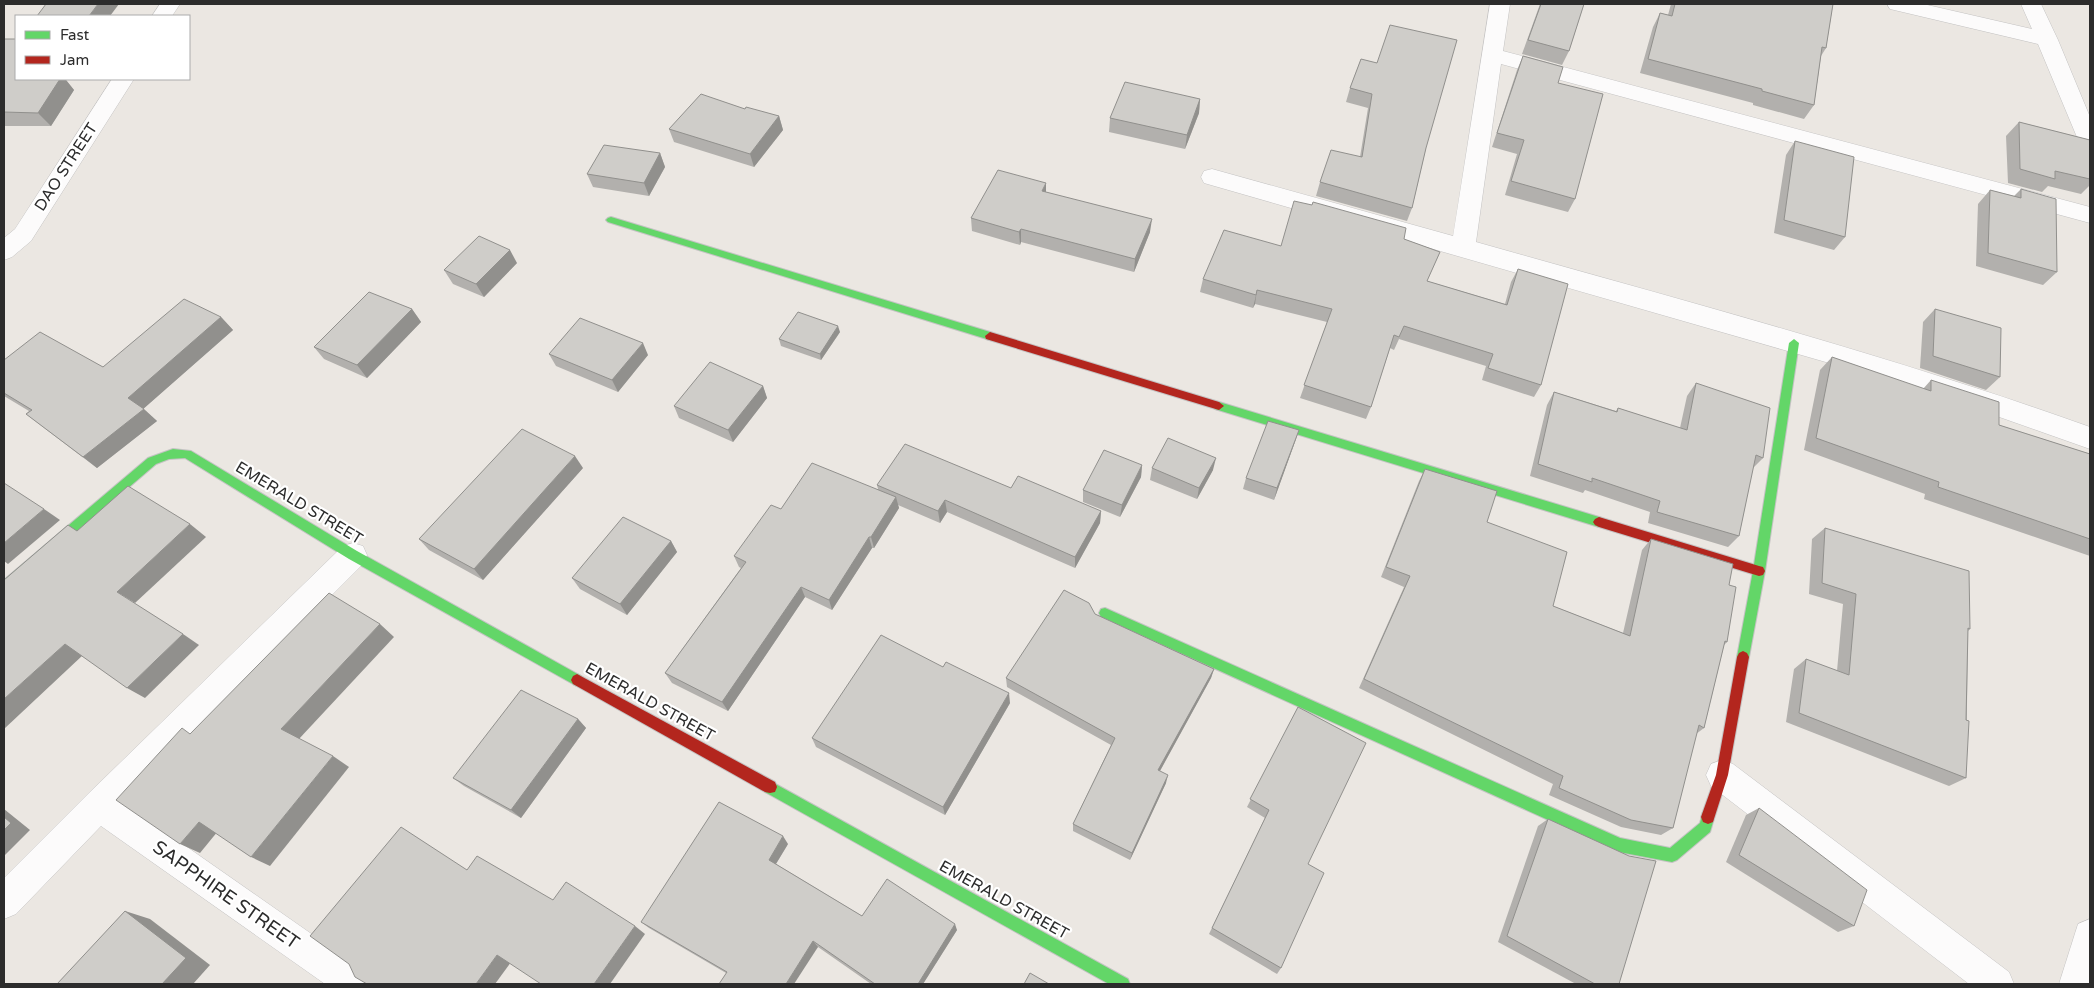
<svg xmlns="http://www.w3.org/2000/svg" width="2094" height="988" font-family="'Varela Round',sans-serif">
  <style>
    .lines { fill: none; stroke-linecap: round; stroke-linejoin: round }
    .street-casing { stroke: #c4c3c3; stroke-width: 1 }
    .fast-casing { stroke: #c4c3c3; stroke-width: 2 }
    .jam-casing { stroke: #c4c3c3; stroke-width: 2 }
    .street { fill: #fcfbfb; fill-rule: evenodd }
    .fast { fill: #63d668; fill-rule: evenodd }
    .jam { fill: #b3261e; fill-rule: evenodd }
    .wall { fill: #b2b0ad }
    .shaded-wall { fill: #91908d }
    .building { fill: #cfcdc9; stroke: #91908d }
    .labels { text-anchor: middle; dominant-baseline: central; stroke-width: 4.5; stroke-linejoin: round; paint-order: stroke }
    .street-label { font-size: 16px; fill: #2c2c2c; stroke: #fff }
    .near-street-label { font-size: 19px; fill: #2c2c2c; stroke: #fff }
  </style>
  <rect width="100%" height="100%" fill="#ebe7e2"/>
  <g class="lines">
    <g class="street-casing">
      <g id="street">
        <path d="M160 4H180L172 16H152Z"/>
        <path d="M1490 4H1510L1503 51 2090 207V223L1501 64 1476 242C1681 300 1889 355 2090 427V449L1988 413 1850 369 1204 183 1201 177 1204 171 1212 169 1453 236Z"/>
        <path d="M1887 4H1923L2032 29 2021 4H2041L2058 40 2090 117V150L2082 147 2079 142 2038 44 1890 9Z"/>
        <path d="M112 79H134L31 241 12 257 4 260V238L15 229Z"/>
        <path d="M353 543 363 546 367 555 363 564 124 803 366 972 371 984H325L101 826 16 914 4 919V878L88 794 343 546Z"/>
        <path d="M1722 760 1733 764 2009 972 2014 984H1969L1711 786 1706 775 1711 764Z"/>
        <path d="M2090 919V984H2059L2078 924Z"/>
      </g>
    </g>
    <g class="fast-casing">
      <g id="fast">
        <path d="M611 217 990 332 995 336 990 340 608 222 606 220 608 218Z"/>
        <path d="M1794 339 1799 343 1765 571 1749 657 1747 661 1743 663 1739 661 1737 657 1753 571 1789 343Z"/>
        <path d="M1219 402 1599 517 1603 519 1605 522 1603 525 1599 527 1215 409 1214 406Z"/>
        <path d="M173 449 191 451 357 551 581 676 583 680 581 684 577 686 573 684 349 559 185 458 169 459 156 464 8 591 4 592V580L148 458Z"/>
        <path d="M1105 608 1620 838 1670 848 1700 823 1703 812 1708 810 1713 812C1715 819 1712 825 1710 832L1677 860 1672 862 1619 852 1101 617 1099 613 1101 609Z"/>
        <path d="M770 781 1128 979 1130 984H1109L765 792 763 787 765 782Z"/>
      </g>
    </g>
    <g class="jam-casing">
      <g id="jam">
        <path d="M990 332 1219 402 1224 406 1219 410 986 339 985 336Z"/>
        <path d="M1599 517 1759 566 1763 567 1765 571 1763 575 1759 576 1599 527 1595 525 1593 522 1595 519Z"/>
        <path d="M1743 651 1747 653 1749 657 1728 775 1713 822 1708 824 1703 822 1701 817 1716 775 1737 657 1739 653Z"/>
        <path d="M577 674 775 782 777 787 775 792 770 793 765 792 573 684 571 680 573 676Z"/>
      </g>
    </g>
    <use href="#street" class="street"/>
    <use href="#fast" class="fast"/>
    <use href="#jam" class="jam"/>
  </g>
  <g class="wall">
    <path d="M1540 4H1584L1569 51 1562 65 1522 54Z"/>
    <path d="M1671 4H1833L1826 48 1821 56 1814 105 1804 119 1753 105V103L1640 73 1653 27 1660 13 1668 15Z"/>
    <path d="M4 39 16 79H67L66 80 74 90 51 126H4Z"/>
    <path d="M1523 56 1558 83 1575 199 1568 212 1505 195 1517 154 1492 147 1517 70Z"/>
    <path d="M1361 59 1426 148 1412 208 1407 221 1316 196 1320 182 1360 157 1368 108 1346 102 1350 88Z"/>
    <path d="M1200 99 1199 113 1185 149 1109 132 1110 118Z"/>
    <path d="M745 109 779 116 783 130 754 167 674 142 669 129Z"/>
    <path d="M2019 122 2090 140V185L2081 194 2048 186 2042 192 2008 183 2006 136Z"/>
    <path d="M1795 141 1845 237 1834 250 1774 233 1786 155Z"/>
    <path d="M660 153 665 167 649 196 593 187 587 174Z"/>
    <path d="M2021 189 2057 272 2043 285 1976 266 1978 204 1990 190 2014 196Z"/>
    <path d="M1046 192 1150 232 1134 272 1021 242 1020 245 972 231 971 218Z"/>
    <path d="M1404 239 1440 252 1427 281 1505 304 1511 282 1518 269 1541 385 1534 397 1482 380 1486 366 1399 339 1394 350 1390 348 1371 407 1366 419 1300 398 1327 322 1255 304 1253 308 1200 292 1203 279 1281 246Z"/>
    <path d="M517 263 484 297 453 284 444 270Z"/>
    <path d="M412 309 421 322 367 378 324 359 314 347Z"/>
    <path d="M1935 309 2000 377 1986 390 1920 368 1923 322Z"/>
    <path d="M221 317 233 330 143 409 157 421 97 468 26 414 29 411 4 396V360L103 367Z"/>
    <path d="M840 332 821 360 781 346 779 339Z"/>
    <path d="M549 354 648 355 618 392 556 366Z"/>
    <path d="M1832 357 1923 389 1931 380 1999 425 2090 454V556L1924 499 1925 494 1804 450 1820 370Z"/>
    <path d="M1696 383 1763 458 1753 468 1739 536 1728 547 1648 523 1650 512 1585 490 1583 493 1530 476 1547 405 1554 392 1616 411 1618 408 1680 428 1687 396Z"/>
    <path d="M763 386 767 398 733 442 679 418 674 406Z"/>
    <path d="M1299 430 1274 500 1243 489 1246 478Z"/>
    <path d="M1142 465 1141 477 1120 517 1083 502V490Z"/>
    <path d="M583 468 483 580 429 550 419 539Z"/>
    <path d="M1152 468 1213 470 1197 499 1150 480Z"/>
    <path d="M1425 469 1487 522 1553 606 1623 633 1642 550 1651 539 1729 585 1727 642 1724 645 1704 728 1696 734 1673 828 1661 835 1621 827 1549 795 1553 784 1359 688 1404 587 1381 577 1419 481Z"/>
    <path d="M877 485 1011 488 1101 511 1100 523 1075 568 947 512 940 523 898 505 899 508 874 548H872L832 610 805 597 728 711 672 683 665 673 741 568 739 567 734 556 781 509 878 489Z"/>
    <path d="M1825 528 1970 629 1968 631 1966 778 1949 786 1786 722 1794 669 1806 659 1837 671 1843 604 1809 594 1812 539Z"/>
    <path d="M671 541 677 552 627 615 580 589 572 578Z"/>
    <path d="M1095 614 1214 669 1211 678 1160 771 1166 783 1130 860 1073 831V824L1111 745 1007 687 1006 678Z"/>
    <path d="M1010 703 945 815 816 747 812 738Z"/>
    <path d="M1298 707 1308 864 1281 968 1277 974 1209 934 1265 818 1247 807Z"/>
    <path d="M578 719 586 728 521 818 464 786 453 778Z"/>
    <path d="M1759 808 1854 926 1838 932 1726 862 1746 815Z"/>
    <path d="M1548 819 1619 984H1576L1498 942 1538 826Z"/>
    <path d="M788 844 776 864 862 916 957 930 923 984H871L818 947 726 973 649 928 641 922Z"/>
  </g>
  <g class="shaded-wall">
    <path d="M98 4H119L110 16H89Z"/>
    <path d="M49 79H67L66 80 74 90 51 126 38 113Z"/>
    <path d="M1200 99 1199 113 1185 149 1187 135Z"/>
    <path d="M779 116 783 130 754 167 750 154Z"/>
    <path d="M660 153 665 167 649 196 644 183Z"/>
    <path d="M1046 183V197L1042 191Z"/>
    <path d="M1152 219 1150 232 1134 272 1135 259Z"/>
    <path d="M1021 229V242L1020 245 1019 232Z"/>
    <path d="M510 250 517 263 484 297 476 284Z"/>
    <path d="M1257 290 1255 304 1253 308 1256 295Z"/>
    <path d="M412 309 421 322 367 378 357 365Z"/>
    <path d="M221 317 233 330 142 410 128 398Z"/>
    <path d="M838 326 840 332 821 360 820 354Z"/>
    <path d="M643 343 648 355 618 392 612 380Z"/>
    <path d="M763 386 767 398 733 442 728 430Z"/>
    <path d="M144 409 157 421 97 468 83 457Z"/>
    <path d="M1299 430 1295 442 1274 500 1277 488Z"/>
    <path d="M575 456 583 468 483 580 474 569Z"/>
    <path d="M1216 458 1213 470 1197 499 1199 488Z"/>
    <path d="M1142 465 1141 477 1120 517 1122 505Z"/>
    <path d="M896 497 899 508 874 548 871 537Z"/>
    <path d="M945 500 947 512 940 523 938 511Z"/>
    <path d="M44 509 60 520 8 564 4 561V543Z"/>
    <path d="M1101 511 1100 523 1075 568V557Z"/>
    <path d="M190 524 206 537 135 603 117 592Z"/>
    <path d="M869 537 872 548 832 610 829 600Z"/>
    <path d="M671 541 677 552 627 615 620 604Z"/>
    <path d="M801 587 805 597 728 711 722 702Z"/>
    <path d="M380 624 394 637 298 740 281 729Z"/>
    <path d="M183 634 199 645 145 698 127 688Z"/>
    <path d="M65 644 83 655 4 729V699Z"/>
    <path d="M1214 669 1211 678 1156 778 1158 770Z"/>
    <path d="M1009 693 1010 703 945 815 943 807Z"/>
    <path d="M578 719 586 728 521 818 511 810Z"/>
    <path d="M333 756 349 767 270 866 251 857Z"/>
    <path d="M1168 775 1166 783 1130 860 1132 853Z"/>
    <path d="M4 809 30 830 4 856Z"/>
    <path d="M199 822 218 831 200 853 180 844Z"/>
    <path d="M783 836 788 844 774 867 769 860Z"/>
    <path d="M125 911 150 919 210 965 193 984H162Z"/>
    <path d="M955 924 957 930 923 984H918Z"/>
    <path d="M635 926 645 934 610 984H594Z"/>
    <path d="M813 941 818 947 794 984H786Z"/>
    <path d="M497 955 511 962 495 984H476Z"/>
  </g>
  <g class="building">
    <path d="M46 4H98L89 16H37Z"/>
    <path d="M1541 4H1584L1569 51 1528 40Z"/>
    <path d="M1675 4H1833L1826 48 1822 47 1814 105 1762 91V89L1648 59 1660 13 1672 16Z"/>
    <path d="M1390 25 1457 40 1426 148 1412 208 1320 182 1331 150 1362 157 1372 94 1350 88 1361 59 1377 63Z"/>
    <path d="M4 39H16V79H60L38 113 4 112Z"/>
    <path d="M1523 56 1563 67 1558 83 1603 94 1575 199 1511 181 1524 140 1497 133Z"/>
    <path d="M1125 82 1200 99 1187 135 1110 118Z"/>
    <path d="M701 94 745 109 746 107 779 116 750 154 669 129Z"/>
    <path d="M2019 122 2090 140V179L2055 171V179L2020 169Z"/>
    <path d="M1795 141 1854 157 1845 237 1784 220Z"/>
    <path d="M604 145 660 153 644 183 587 174Z"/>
    <path d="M998 170 1046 183 1042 191 1152 219 1135 259 1021 229 1019 232 971 218Z"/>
    <path d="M2021 189 2056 199 2057 272 1988 253 1990 190 2021 198Z"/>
    <path d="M1294 201 1312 205 1313 202 1406 228 1404 239 1440 252 1427 281 1507 305 1518 269 1568 284 1541 385 1488 368 1493 354 1404 326 1399 337 1394 335 1371 407 1304 385 1332 309 1257 290 1256 295 1203 279 1224 230 1281 246Z"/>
    <path d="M479 236 510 250 476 284 444 270Z"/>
    <path d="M369 292 412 309 357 365 314 347Z"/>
    <path d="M184 299 221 317 128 398 144 409 83 457 26 414 32 410 4 393V360L40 332 103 367Z"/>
    <path d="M1935 309 2001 328 2000 377 1933 356Z"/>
    <path d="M798 312 838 326 820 354 779 339Z"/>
    <path d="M580 318 643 343 612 380 549 354Z"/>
    <path d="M1832 357 1931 391V380L1999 402V425L2090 454V539L1938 487 1939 482 1816 438Z"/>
    <path d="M710 362 763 386 728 430 674 406Z"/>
    <path d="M1696 383 1770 408 1763 458 1756 455 1739 536 1657 512 1660 501 1592 478V482L1538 464 1554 392 1617 412 1618 408 1687 430Z"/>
    <path d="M1268 421 1299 430 1277 488 1246 478Z"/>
    <path d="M522 429 575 456 474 569 419 539Z"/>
    <path d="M1168 438 1216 458 1199 488 1152 468Z"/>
    <path d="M905 444 1011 488 1018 476 1101 511 1075 557 945 500 938 511 877 485Z"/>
    <path d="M1104 450 1142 465 1122 505 1083 490Z"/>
    <path d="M812 463 896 497 871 537H869L829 600 801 587 722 702 665 673 746 562 734 556 771 505 781 509Z"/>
    <path d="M1425 469 1497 491 1487 522 1567 552 1553 606 1630 636 1651 539 1733 564 1729 585 1736 587 1727 642 1725 641 1704 728 1699 725 1673 828 1631 820 1559 788 1563 776 1364 679 1410 576 1386 567Z"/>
    <path d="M4 483 44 509 4 543Z"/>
    <path d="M128 486 190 524 117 592 183 634 127 688 65 644 4 699V580L68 525 77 531Z"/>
    <path d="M623 517 671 541 620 604 572 578Z"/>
    <path d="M1825 528 1969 571 1970 629 1968 628 1966 720 1969 721 1966 778 1799 713 1806 659 1849 675 1856 594 1822 583Z"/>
    <path d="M1064 590 1089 603 1095 614 1214 669 1158 770 1168 775 1132 853 1073 824 1115 738 1006 678Z"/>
    <path d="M329 593 380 624 281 729 333 756 251 857 199 822 180 844 116 800 182 728 190 734Z"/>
    <path d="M881 635 943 667 946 662 1009 693 943 807 812 738Z"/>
    <path d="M521 690 578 719 511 810 453 778Z"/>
    <path d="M1298 707 1366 743 1308 864 1324 873 1281 968 1212 928 1269 810 1250 799Z"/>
    <path d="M719 802 783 836 769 860 862 916 887 879 955 924 918 984H875L813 941 786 984H719L727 972 641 922Z"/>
    <path d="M1759 808 1867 890 1854 926 1739 855Z"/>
    <path d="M4 817 11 823 4 830Z"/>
    <path d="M1548 819 1629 856 1656 861 1619 984H1595L1507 936Z"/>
    <path d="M401 827 467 870 477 856 553 900 566 882 635 926 594 984H541L497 955 476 984H367L355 977 349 964 310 936Z"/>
    <path d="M125 911 186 958 162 984H57Z"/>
    <path d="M1030 973 1049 984H1024Z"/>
  </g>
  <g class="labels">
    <g class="street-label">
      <text transform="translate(66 167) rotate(-57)">DAO STREET</text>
      <text transform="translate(299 503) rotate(31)">EMERALD STREET</text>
      <text transform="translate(650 702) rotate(29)">EMERALD STREET</text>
      <text transform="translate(1004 900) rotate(29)">EMERALD STREET</text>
    </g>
    <g class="near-street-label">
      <text transform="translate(226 895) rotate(35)">SAPPHIRE STREET</text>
    </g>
  </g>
  <rect width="2094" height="988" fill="none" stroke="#2c2c2c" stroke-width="10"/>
  <rect x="15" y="15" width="175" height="65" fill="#ffffff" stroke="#ababab"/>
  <rect x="25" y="31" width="25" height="8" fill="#63d668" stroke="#ababab"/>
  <text x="60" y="40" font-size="15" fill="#2c2c2c">Fast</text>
  <rect x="25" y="56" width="25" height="8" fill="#b3261e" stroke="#ababab"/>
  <text x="60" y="65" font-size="15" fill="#2c2c2c">Jam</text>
</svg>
